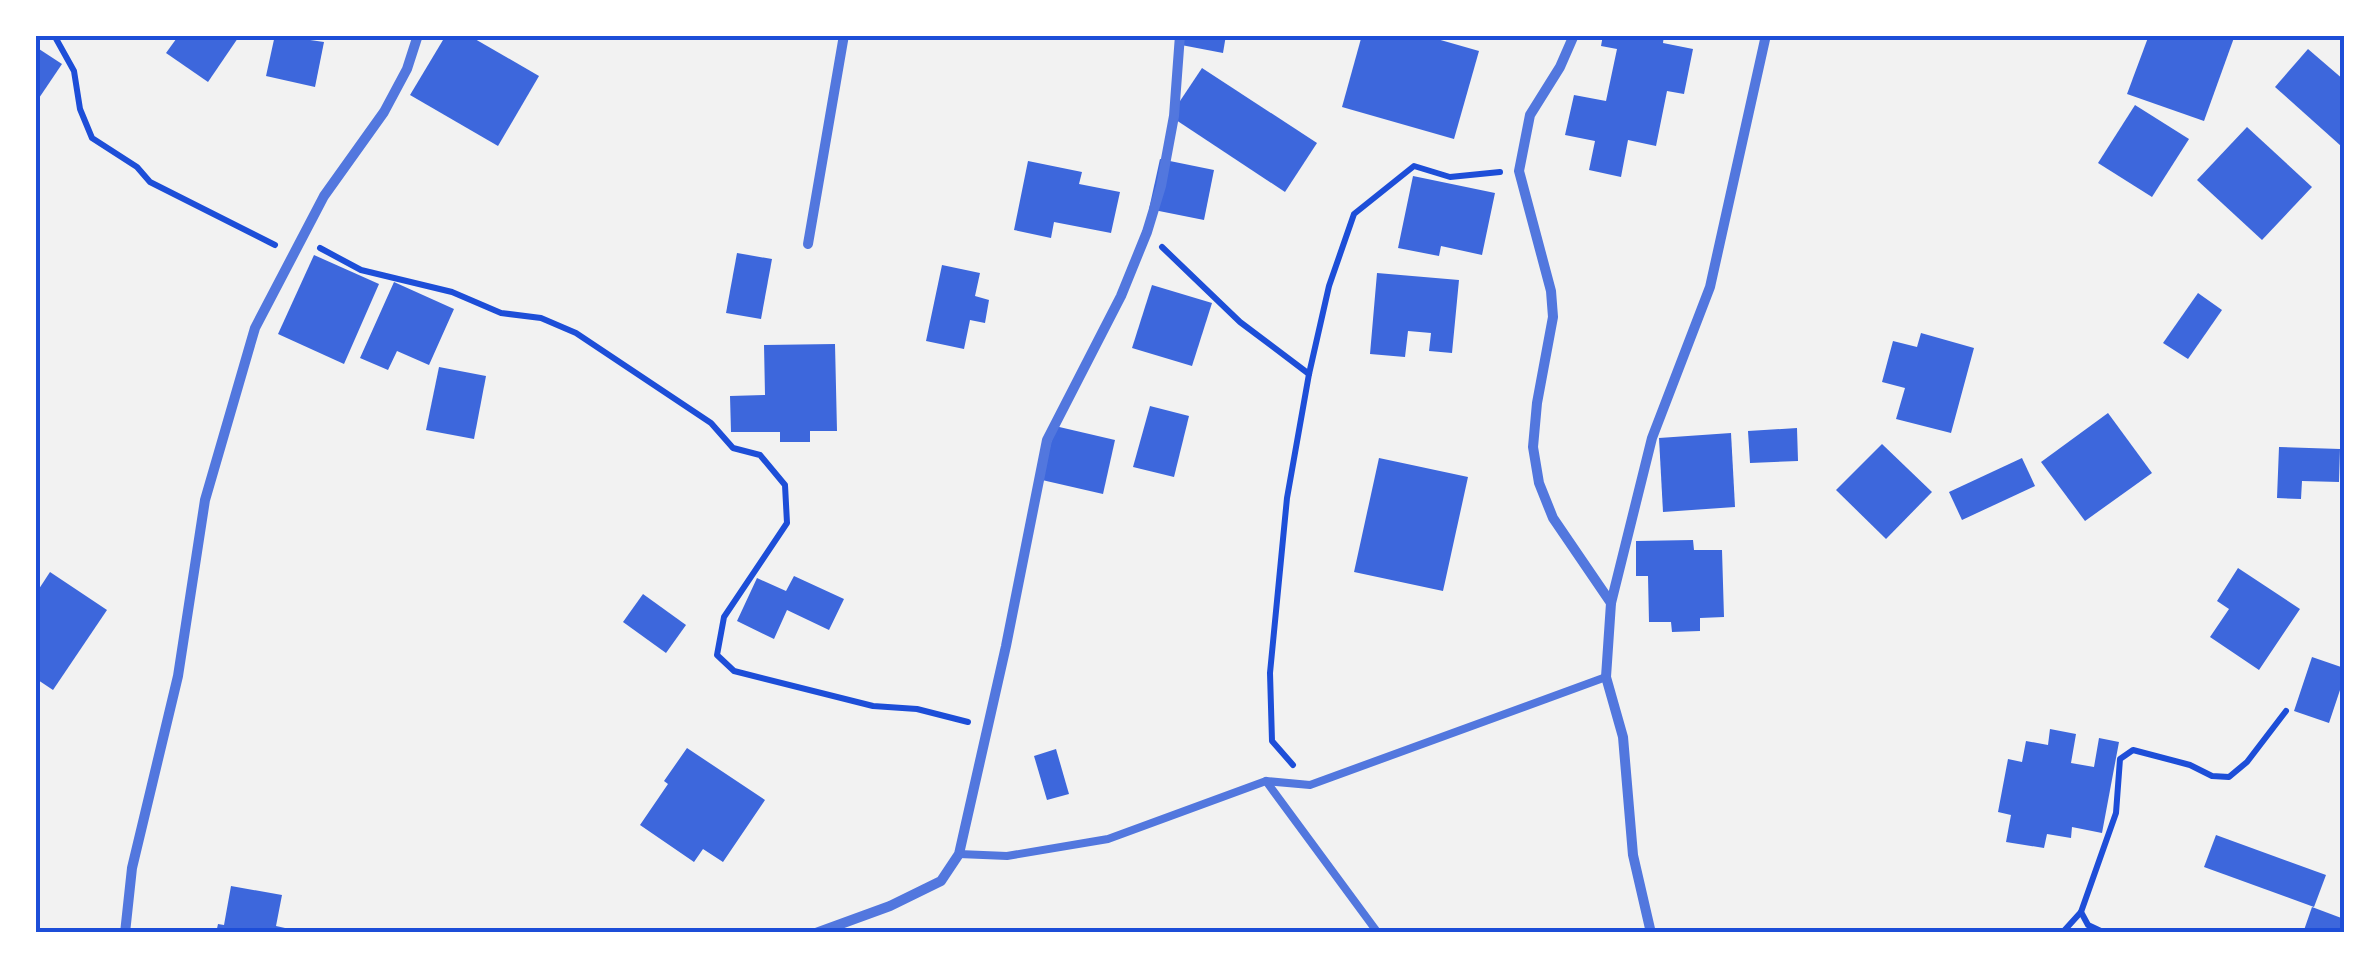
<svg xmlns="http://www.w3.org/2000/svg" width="2379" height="968" font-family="'Noto Sans',sans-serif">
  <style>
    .building { fill: #3d67dc }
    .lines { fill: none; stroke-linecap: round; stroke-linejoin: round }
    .path { stroke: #1d4ed8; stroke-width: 6 }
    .service { stroke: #5277de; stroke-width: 8 }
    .minor { stroke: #5277de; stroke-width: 10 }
    .neatline { fill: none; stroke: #1d4ed8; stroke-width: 4 }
  </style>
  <rect width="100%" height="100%" fill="#f2f2f2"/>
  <g class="building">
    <path d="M179 35H240L208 82 166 53Z"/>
    <path d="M275 35 324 42 315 87 266 76Z"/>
    <path d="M446 35H468L539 76 498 146 410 95Z"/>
    <path d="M1178 35H1226L1223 53 1176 44Z"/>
    <path d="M1362 35H1423L1479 51 1454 139 1342 107Z"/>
    <path d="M1603 35H1664L1663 43 1693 49 1684 94 1667 91 1656 146 1628 140 1621 177 1589 170 1595 141 1565 135 1574 95 1606 101 1617 49 1601 46Z"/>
    <path d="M2149 35H2235L2204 121 2127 94Z"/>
    <path d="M39 49 62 64 35 104V55Z"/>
    <path d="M2308 49 2344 80V142L2341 146 2275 87Z"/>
    <path d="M1202 68 1317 143 1285 192 1170 116Z"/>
    <path d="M2135 105 2189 139 2152 197 2098 163Z"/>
    <path d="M2247 127 2312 187 2262 240 2197 180Z"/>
    <path d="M1160 159 1214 170 1204 220 1149 209Z"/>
    <path d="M1028 161 1082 172 1079 184 1120 192 1111 233 1054 222 1051 238 1014 230Z"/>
    <path d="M1413 176 1495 193 1482 255 1441 246 1439 256 1398 248Z"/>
    <path d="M737 253 772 259 761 319 726 313Z"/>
    <path d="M314 255 379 284 344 364 278 334Z"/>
    <path d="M942 265 980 273 975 296 989 300 985 323 970 320 964 349 926 341Z"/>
    <path d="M1377 273 1459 280 1452 353 1429 351 1431 333 1408 331 1405 357 1370 354Z"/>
    <path d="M394 282 454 309 429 365 397 351 388 370 360 358Z"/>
    <path d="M1152 285 1212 303 1192 366 1132 348Z"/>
    <path d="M2198 293 2222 310 2188 359 2163 343Z"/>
    <path d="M1921 333 1974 348 1951 433 1896 419 1905 388 1882 382 1893 341 1917 347Z"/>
    <path d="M835 344 837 431H810V442H780V432H731L730 396 765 395 764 345Z"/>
    <path d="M439 367 486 376 474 439 426 430Z"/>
    <path d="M1150 406 1189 416 1174 477 1133 467Z"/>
    <path d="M2108 413 2152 473 2085 521 2041 462Z"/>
    <path d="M1055 426 1115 440 1103 494 1042 480Z"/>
    <path d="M1797 428 1798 461 1750 463 1748 431Z"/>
    <path d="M1731 433 1735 507 1663 512 1659 438Z"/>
    <path d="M1882 444 1932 492 1886 539 1836 490Z"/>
    <path d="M2279 447 2340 449 2339 482 2302 481 2301 499 2277 498Z"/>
    <path d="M1379 458 1468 477 1443 591 1354 572Z"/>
    <path d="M2022 458 2035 486 1962 520 1949 492Z"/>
    <path d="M1693 540 1694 550H1722L1724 617 1700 618V631L1672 632 1671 622H1649L1648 576H1636V541Z"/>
    <path d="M2238 568 2300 609 2259 670 2210 637 2229 609 2217 601Z"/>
    <path d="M50 572 107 610 53 690 35 678V595Z"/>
    <path d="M794 576 844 599 829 630 787 610 774 639 737 621 757 578 786 591Z"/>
    <path d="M643 594 686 625 666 653 623 622Z"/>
    <path d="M2312 657 2344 668V678L2329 723 2294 711Z"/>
    <path d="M2050 729 2076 734 2071 763 2094 767 2099 738 2119 742 2102 833 2072 827 2071 838 2047 834 2044 848 2006 842 2011 815 1998 812 2008 759 2022 762 2026 741 2048 745Z"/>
    <path d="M687 748 765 800 723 862 703 849 694 862 640 825 668 784 664 781Z"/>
    <path d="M1056 749 1069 794 1047 800 1034 756Z"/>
    <path d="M2216 835 2326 875 2314 907 2204 867Z"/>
    <path d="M231 886 282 895 276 926 285 928 284 933H216L218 924 224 925Z"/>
    <path d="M2312 907 2344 919V933H2303Z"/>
  </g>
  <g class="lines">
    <g class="path">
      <path d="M54 35 74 71 80 109 92 138 137 167 150 182 275 245"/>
      <path d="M1162 247 1240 322 1309 374"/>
      <path d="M320 248 361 270 452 292 501 313 541 318 576 333 711 423 733 448 760 455 785 485 787 523 724 617 717 655 734 671 873 706 917 709 968 722"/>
      <path d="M1293 765 1272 741 1270 673 1287 498 1309 374 1329 286 1354 214 1414 166 1450 177 1500 172"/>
      <path d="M2062 933 2081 912"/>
      <path d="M2105 933 2088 925 2081 912 2116 813 2120 759 2133 750 2190 765 2212 776 2229 777 2247 762 2286 711"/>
    </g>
    <g class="service">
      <path d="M1266 781 1378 933"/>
      <path d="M959 854 1007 856 1108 839 1266 781 1310 785 1606 677"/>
    </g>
    <g class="minor">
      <path d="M1574 35 1560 67 1530 115 1519 171 1551 291 1553 317 1537 403 1533 447 1539 483 1553 518 1611 603 1606 677 1623 737 1633 855 1651 933"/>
      <path d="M808 244 844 35"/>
      <path d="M1611 603 1652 438 1710 287 1766 35"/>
      <path d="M125 933 132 868 178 676 205 500 255 328 324 196 384 112 407 69 418 35"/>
      <path d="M816 933 890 906 941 881 959 854 1006 646 1047 440 1121 296 1147 232 1161 186 1174 116 1180 35"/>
    </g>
  </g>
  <rect width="2379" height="968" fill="none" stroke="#ffffff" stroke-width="75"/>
  <rect x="38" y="38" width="2304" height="892" class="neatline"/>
</svg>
